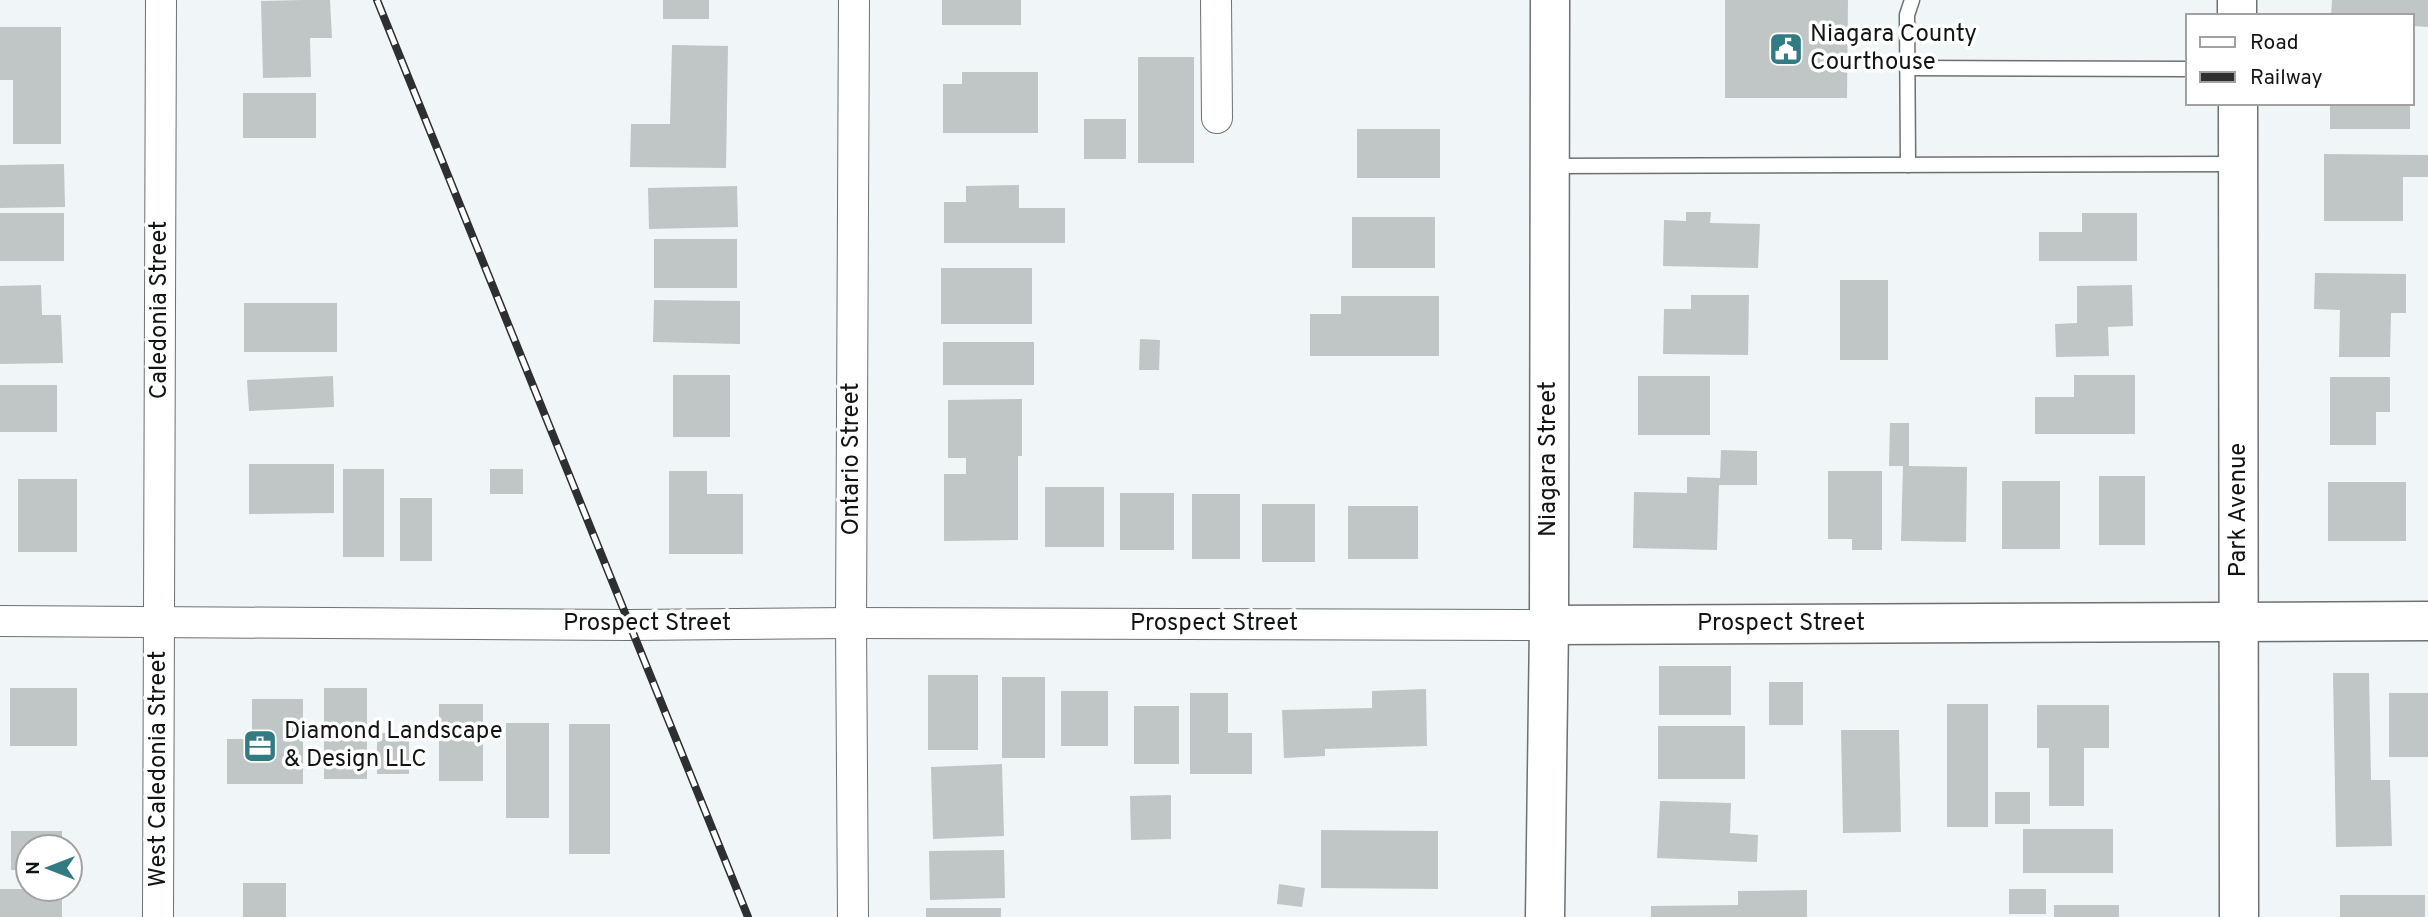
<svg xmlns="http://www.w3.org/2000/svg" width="2428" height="917" font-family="Overpass,sans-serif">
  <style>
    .building { fill: #c0c6c6 }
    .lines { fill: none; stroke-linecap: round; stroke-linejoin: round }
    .lane-casing { stroke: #6c7172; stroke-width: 17 }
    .street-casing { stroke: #6c7172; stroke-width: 32 }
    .secondary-casing { stroke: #6c7172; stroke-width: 41 }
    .lane { stroke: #fff; stroke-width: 14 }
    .street { stroke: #fff; stroke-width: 30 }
    .secondary { stroke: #fff; stroke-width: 38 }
    .rail-casing { stroke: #2d2f30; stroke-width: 8 }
    .rail { stroke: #fff; stroke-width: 5; stroke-dasharray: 16; stroke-linecap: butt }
    .labels { text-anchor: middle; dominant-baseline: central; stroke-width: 7; stroke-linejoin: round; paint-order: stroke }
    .poi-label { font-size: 24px; fill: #131515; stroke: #fff; text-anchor: start }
    .street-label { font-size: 24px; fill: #131515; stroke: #fff }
  </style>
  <rect width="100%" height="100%" fill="#f0f6f7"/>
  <g class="building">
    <path d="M302 0H330L332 38H310L311 77 263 78 261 1Z"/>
    <rect x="663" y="0" width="46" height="19"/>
    <rect x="942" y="0" width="79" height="25"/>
    <path d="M1725 0H1848L1847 98H1725Z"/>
    <path d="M2332 0H2428V27L2412 26V16H2331Z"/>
    <path d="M0 27H61V144H13V80H0Z"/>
    <path d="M672 45 728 46 726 168 630 167 631 124H670Z"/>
    <rect x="1138" y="57" width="56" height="106"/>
    <path d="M962 72H1038V133H943V84H962Z"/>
    <rect x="243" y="93" width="73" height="45"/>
    <rect x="2330" y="103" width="80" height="26"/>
    <rect x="1084" y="119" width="42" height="40"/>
    <rect x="1357" y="129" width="83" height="49"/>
    <path d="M2324 154 2428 155V177H2403V221H2324Z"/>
    <path d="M64 164 65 207 0 208V165Z"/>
    <path d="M1019 185V208H1065V243H944V202H966V186Z"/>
    <path d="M737 186 738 227 649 229 648 188Z"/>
    <path d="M1686 212H1711L1710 223 1760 224 1758 268 1663 266 1664 220 1686 221Z"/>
    <rect x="0" y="213" width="64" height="48"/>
    <path d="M2082 213H2137V261H2039V232H2082Z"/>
    <rect x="1352" y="217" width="83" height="51"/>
    <rect x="654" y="239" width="83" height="49"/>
    <rect x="941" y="268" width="91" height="56"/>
    <path d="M2315 273 2406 274V313H2391L2390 357H2339L2340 310 2314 309Z"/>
    <rect x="1840" y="280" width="48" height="80"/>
    <path d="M41 285 42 315H61L63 363 0 364V286Z"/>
    <path d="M2132 285 2133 326 2108 327 2109 356 2056 357 2055 324 2077 323V286Z"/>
    <path d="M1691 295H1749L1748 355 1663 354 1664 309H1691Z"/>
    <path d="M1341 296H1439V356H1310V314H1341Z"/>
    <path d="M654 300 740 301V344L653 342Z"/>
    <rect x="244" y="303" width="93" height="49"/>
    <path d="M1140 339 1160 340 1159 370H1139Z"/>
    <rect x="943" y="342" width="91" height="43"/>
    <rect x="673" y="375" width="57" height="62"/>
    <path d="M2074 375H2135V434H2035V397H2074Z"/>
    <path d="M333 376 334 407 249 411 247 380Z"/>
    <rect x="1638" y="376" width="72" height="59"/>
    <path d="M2330 377H2390V412H2376V445H2330Z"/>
    <rect x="0" y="385" width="57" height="47"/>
    <path d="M1022 399V456H1018V540L944 541V474H966V458H948V400Z"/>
    <path d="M1890 423H1909V466L1967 467 1966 542 1901 541 1903 466H1889Z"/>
    <path d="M1721 450 1757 451V485H1719L1717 550 1633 548 1634 492 1687 493V477L1720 478Z"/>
    <path d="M249 464H334V513L249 514Z"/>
    <rect x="343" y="469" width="41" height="88"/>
    <rect x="490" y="469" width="33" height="25"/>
    <path d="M669 471H707V494H743V554H669Z"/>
    <path d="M1828 471H1882V550H1852V539H1828Z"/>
    <rect x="2099" y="476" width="46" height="69"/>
    <rect x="18" y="479" width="59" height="73"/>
    <rect x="2002" y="481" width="58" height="68"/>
    <rect x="2328" y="482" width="78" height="59"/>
    <rect x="1045" y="487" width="59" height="60"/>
    <rect x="1120" y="493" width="54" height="57"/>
    <rect x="1192" y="494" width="48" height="65"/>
    <rect x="400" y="498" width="32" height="63"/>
    <rect x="1262" y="504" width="53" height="58"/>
    <rect x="1348" y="506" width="70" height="53"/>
    <rect x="1659" y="666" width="72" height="49"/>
    <path d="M2333 673H2369L2371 780H2390L2392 846 2336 847Z"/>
    <rect x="928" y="675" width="50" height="75"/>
    <rect x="1002" y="677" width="43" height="81"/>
    <rect x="1769" y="682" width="34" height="43"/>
    <rect x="10" y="688" width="67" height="58"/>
    <rect x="324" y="688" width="43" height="91"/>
    <path d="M1426 689 1427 746 1325 749V756L1284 758 1282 710 1372 708V691Z"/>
    <rect x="1061" y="691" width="47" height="55"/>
    <path d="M1190 693H1228V733H1252V774H1190Z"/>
    <rect x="2389" y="693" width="39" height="64"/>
    <path d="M252 699H303V784H227V739H252Z"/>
    <rect x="439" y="704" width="44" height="77"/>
    <rect x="1947" y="704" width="41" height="123"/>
    <path d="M2037 705H2109V748H2084V806H2049V748H2037Z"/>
    <rect x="1134" y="706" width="45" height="58"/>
    <rect x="506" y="723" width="43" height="95"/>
    <rect x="569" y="724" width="41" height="130"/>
    <rect x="1658" y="726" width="87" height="53"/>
    <path d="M1841 730H1899L1901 832 1843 833Z"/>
    <rect x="377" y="733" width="32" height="41"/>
    <path d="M1002 764 1004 836 933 839 931 767Z"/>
    <rect x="1995" y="792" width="35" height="32"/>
    <path d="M1171 795V839L1131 840 1130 796Z"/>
    <path d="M1660 801 1731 803 1730 833 1758 835 1757 862 1657 858Z"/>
    <rect x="2023" y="829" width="90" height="44"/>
    <path d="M1321 830 1438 831V889L1321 888Z"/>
    <path d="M11 831H62V847H28V870H11Z"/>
    <path d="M1004 850 1005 898 930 900 929 851Z"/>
    <rect x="243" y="883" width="43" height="34"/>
    <path d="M1279 884 1305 888 1302 907 1277 904Z"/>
    <rect x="0" y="889" width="62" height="28"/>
    <rect x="2009" y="889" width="37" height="25"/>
    <path d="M1807 890V917H1651V906L1738 905V891Z"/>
    <rect x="2340" y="895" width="85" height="22"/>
    <rect x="2054" y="905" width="65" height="12"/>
    <rect x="926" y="908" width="75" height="9"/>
  </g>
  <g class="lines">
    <g class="lane-casing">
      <g id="lane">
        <path d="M1907 68 2188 69"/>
        <path d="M1908 165 1907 15 1912 0"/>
        <path d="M1551 166 2238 164"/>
      </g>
    </g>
    <g class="street-casing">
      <g id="street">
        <path d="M1216 0 1217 118"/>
        <path d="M0 621 629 625 851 623 1549 625"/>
        <path d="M158 917 161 0"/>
        <path d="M853 917 851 623 854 0"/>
      </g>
    </g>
    <g class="secondary-casing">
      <g id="secondary">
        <path d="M2237 0V16"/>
        <path d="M2238 103 2239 917"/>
        <path d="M1549 625 2428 621"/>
        <path d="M1545 917 1549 625 1550 0"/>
      </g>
    </g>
    <use href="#lane" class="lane"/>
    <use href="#street" class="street"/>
    <use href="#secondary" class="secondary"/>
    <g class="rail-casing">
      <path id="rail" d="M377 0 748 917"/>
    </g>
    <use href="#rail" class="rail"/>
  </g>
  <defs>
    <g id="civic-square" transform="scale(1.75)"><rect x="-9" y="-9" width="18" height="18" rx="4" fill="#337b82" stroke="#fff"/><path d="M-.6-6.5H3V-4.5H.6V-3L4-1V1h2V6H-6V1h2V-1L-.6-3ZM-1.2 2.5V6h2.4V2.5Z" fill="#fff"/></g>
    <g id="office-square" transform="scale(1.75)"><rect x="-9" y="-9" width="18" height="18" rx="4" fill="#337b82" stroke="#fff"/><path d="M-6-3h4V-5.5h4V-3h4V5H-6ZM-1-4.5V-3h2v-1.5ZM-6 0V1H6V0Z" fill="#fff"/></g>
  </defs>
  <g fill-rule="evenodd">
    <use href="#civic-square" x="1786" y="49"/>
    <use href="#office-square" x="260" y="746"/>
  </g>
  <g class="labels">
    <g class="poi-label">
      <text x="1810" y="35">Niagara County<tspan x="1810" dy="28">Courthouse</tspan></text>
      <text x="284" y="732">Diamond Landscape<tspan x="284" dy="28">&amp; Design LLC</tspan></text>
    </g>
    <g class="street-label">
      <text transform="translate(160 310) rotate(-90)">Caledonia Street</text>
      <text transform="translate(852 459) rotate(-90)">Ontario Street</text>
      <text transform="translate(1549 459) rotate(-90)">Niagara Street</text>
      <text transform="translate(2239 510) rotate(-90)">Park Avenue</text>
      <text x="647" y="624">Prospect Street</text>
      <text x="1214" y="624">Prospect Street</text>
      <text x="1781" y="624">Prospect Street</text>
      <text transform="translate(159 769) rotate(-90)">West Caledonia Street</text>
    </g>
  </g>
  <rect x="2186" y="14" width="228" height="91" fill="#ffffff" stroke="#a1a1a1" stroke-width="2"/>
  <rect x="2200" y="37" width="35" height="10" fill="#ffffff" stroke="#a1a1a1" stroke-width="2"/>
  <text x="2250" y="49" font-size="21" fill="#131515">Road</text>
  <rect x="2200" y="72" width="35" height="10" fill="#2d2f30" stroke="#a1a1a1" stroke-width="2"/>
  <text x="2250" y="84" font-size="21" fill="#131515">Railway</text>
  <g transform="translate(49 868) rotate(270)"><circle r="33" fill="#ffffff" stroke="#a1a1a1" stroke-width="2"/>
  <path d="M0-5L12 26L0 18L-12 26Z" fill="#337b82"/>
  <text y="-10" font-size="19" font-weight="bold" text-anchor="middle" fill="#131515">N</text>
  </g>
</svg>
